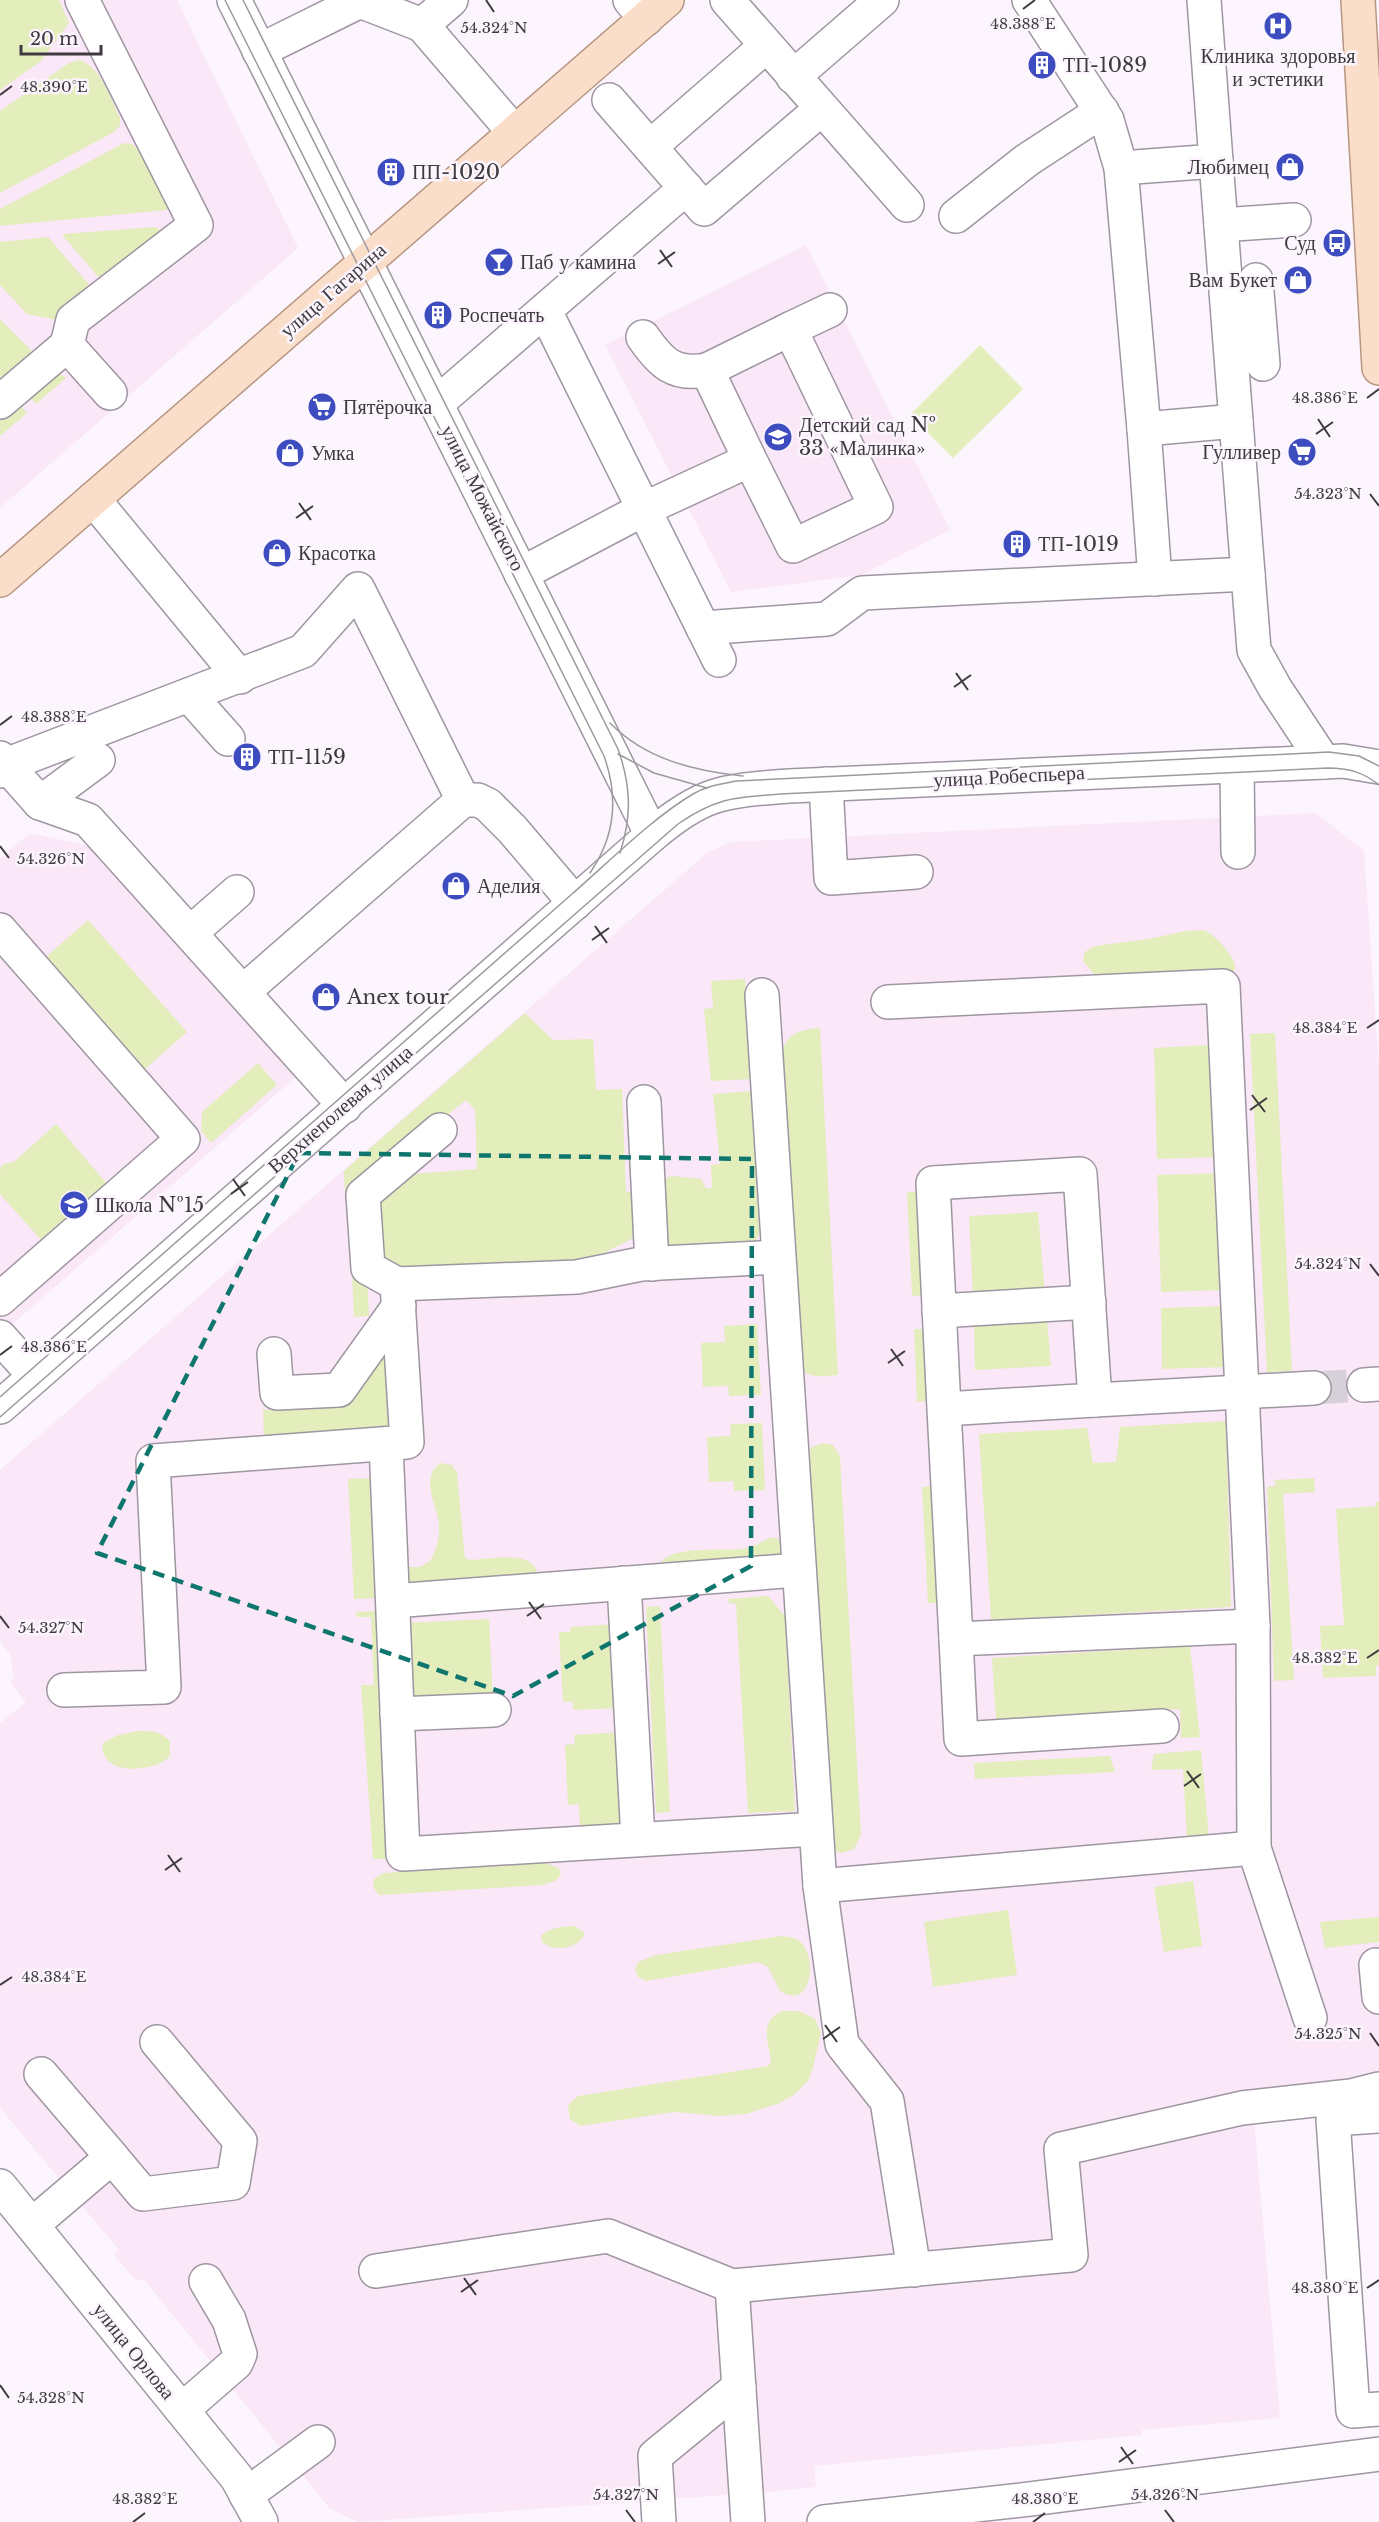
<svg xmlns="http://www.w3.org/2000/svg" width="1379" height="2522" font-family="'Libre Baskerville',serif">
  <style>
    .education { fill: #fae7f8 }
    .green { fill: #e4edbc }
    .lines { fill: none; stroke-linecap: round; stroke-linejoin: round }
    .minor-tunnel { stroke: #d6d0d8; stroke-width: 33; stroke-dasharray: 33 16; stroke-linecap: butt }
    .minor-casing { stroke: #9e96a1; stroke-width: 36 }
    .major-casing { stroke: #b79681; stroke-width: 36 }
    .minor { stroke: #fff; stroke-width: 33 }
    .major { stroke: #fbdec9; stroke-width: 33 }
    .tram { stroke: #9e989f; stroke-width: 1.5 }
    .marked { fill: none; stroke: #0f766e; stroke-width: 4.5; stroke-dasharray: 12 8; stroke-linejoin: round }
    .ticks { fill: none; stroke: #3e3a3f; stroke-width: 2 }
    .labels { text-anchor: middle; dominant-baseline: central; stroke-width: 5; stroke-linejoin: round; paint-order: stroke }
    .poi-label { font-size: 20px; fill: #3e3a3f; stroke: #fcf5fe; text-anchor: start }
    .street-label { font-size: 20px; fill: #3e3a3f; stroke: #fcf5fe }
    .ticks-label { font-size: 15px; text-anchor: middle; fill: #3e3a3f; stroke: #fcf5fe; stroke-width: 5; stroke-linejoin: round; paint-order: stroke }
  </style>
  <rect width="100%" height="100%" fill="#fcf5fe"/>
  <g class="education">
    <path d="M0 0H177L298 248 0 508Z"/>
    <path d="M806 245 950 530 861 575 731 592 605 345Z"/>
    <path d="M1316 813 1364 851 1379 1069V2109L1254 2119 1280 2418 1142 2430V2435L814 2466 816 2487 768 2492 358 2522 330 2509 145 2281 134 2278 114 2255 119 2250 0 2108V1723L26 1702 10 1682 14 1679 10 1654 0 1642V1470L708 852 731 842Z"/>
    <path d="M30 833 94 847 298 1075 0 1335V859Z"/>
  </g>
  <g class="green">
    <path d="M0 0H59L69 23 41 61 0 90Z"/>
    <path d="M78 60C100 64 111 100 120 118V126L114 132 0 193V111L69 63Z"/>
    <path d="M124 143 132 144 138 150 168 205 166 210 0 226V209Z"/>
    <path d="M154 227 164 231 107 287 63 236V234Z"/>
    <path d="M48 237 97 294 62 321 27 314 0 285V242Z"/>
    <path d="M0 319 30 349 33 356 0 392Z"/>
    <path d="M980 345 1023 389 953 458 910 415Z"/>
    <path d="M58 373 66 378 36 404 24 389Z"/>
    <path d="M14 398 27 413 0 436V410Z"/>
    <path d="M88 920 187 1032 137 1076 38 964Z"/>
    <path d="M1203 930C1213 932 1233 955 1235 965 1236 970 1233 974 1230 978H1097L1083 961 1084 953 1092 947 1102 945 1148 939 1186 931Z"/>
    <path d="M745 979 751 1079 711 1081 704 1009 713 1008 711 981Z"/>
    <path d="M525 1013 553 1040 593 1039 596 1090 622 1089 626 1192 641 1191 637 1236 581 1265 409 1275 382 1264 374 1207 412 1174 477 1169 475 1110 466 1100 345 1198 344 1171Z"/>
    <path d="M820 1028 838 1375C825 1376 808 1380 800 1366L783 1051C786 1033 803 1029 820 1028Z"/>
    <path d="M1275 1033 1292 1371 1267 1372 1250 1034Z"/>
    <path d="M1204 1045 1212 1046 1221 1157 1157 1159 1154 1048Z"/>
    <path d="M258 1063 277 1085 211 1143 201 1131 202 1112Z"/>
    <path d="M752 1091 759 1228V1235L753 1244 671 1248 664 1240 661 1180 672 1176 701 1179 706 1188H712L711 1165 720 1164 713 1094Z"/>
    <path d="M56 1124 108 1185 43 1242 0 1194V1169L2 1165 15 1161Z"/>
    <path d="M1221 1173 1224 1290 1161 1292 1157 1175Z"/>
    <path d="M907 1192H923L928 1295 912 1296Z"/>
    <path d="M1038 1212 1045 1294 973 1297 969 1216Z"/>
    <path d="M352 1271H367L369 1316 354 1317Z"/>
    <path d="M1224 1306 1226 1367 1162 1369 1161 1308Z"/>
    <path d="M1047 1319 1051 1366 975 1370 974 1323Z"/>
    <path d="M757 1324 761 1395 729 1396 728 1386 703 1387 701 1343 725 1342 724 1326Z"/>
    <path d="M914 1329H929L932 1401 917 1402Z"/>
    <path d="M390 1334 392 1425 384 1430 264 1439 263 1410 343 1405Z"/>
    <path d="M1226 1421 1231 1607 991 1620 979 1434 1087 1428 1093 1463 1116 1462 1120 1427Z"/>
    <path d="M762 1423 765 1490 734 1491 733 1481 709 1482 707 1437 731 1436 730 1424Z"/>
    <path d="M823 1443 833 1445 840 1456 861 1835 854 1849 841 1853 833 1850 806 1454 812 1447Z"/>
    <path d="M441 1463 452 1465 457 1473 465 1558 470 1560C490 1560 533 1548 538 1575L407 1598V1567H420L430 1561C436 1551 440 1536 439 1524 437 1506 419 1476 441 1463Z"/>
    <path d="M375 1478 381 1598 354 1599 348 1479Z"/>
    <path d="M1314 1478 1315 1492 1283 1494 1294 1680 1274 1681 1267 1487 1275 1486V1480Z"/>
    <path d="M933 1486 939 1603H928L922 1487Z"/>
    <path d="M1376 1502H1379V1665L1376 1666V1676L1323 1678 1320 1626 1344 1625 1336 1509 1376 1506Z"/>
    <path d="M769 1538H776L784 1544 785 1557 660 1565C667 1545 723 1551 742 1549 752 1548 760 1543 769 1538Z"/>
    <path d="M768 1596 785 1616 795 1811 748 1813 736 1604 729 1603 728 1599Z"/>
    <path d="M660 1606 670 1812 656 1813 646 1607Z"/>
    <path d="M381 1611 391 1859H373L361 1685H374L371 1617H357L356 1612Z"/>
    <path d="M489 1619 493 1700 407 1704 403 1623Z"/>
    <path d="M617 1624 621 1708 573 1710V1702H563L559 1632H570V1627Z"/>
    <path d="M1190 1646 1200 1737 1181 1738 1180 1709 996 1720 992 1658Z"/>
    <path d="M138 1731C152 1731 160 1731 170 1741V1756C155 1773 98 1777 103 1743L118 1735Z"/>
    <path d="M622 1732 627 1832 580 1834 579 1804 568 1805 565 1745 575 1744 574 1735Z"/>
    <path d="M1201 1750 1209 1837 1187 1838 1183 1769 1151 1770 1154 1754Z"/>
    <path d="M1110 1756 1115 1772 975 1779 974 1763Z"/>
    <path d="M545 1863 559 1868 561 1875 555 1881 542 1885 379 1895 373 1887 374 1879 383 1873Z"/>
    <path d="M1193 1881 1202 1946 1164 1952 1154 1887Z"/>
    <path d="M1008 1910 1017 1975 933 1987 924 1922Z"/>
    <path d="M1379 1917V1942L1325 1948 1320 1922Z"/>
    <path d="M574 1926 584 1932V1935C578 1949 553 1952 542 1942L541 1936C550 1927 562 1927 574 1926Z"/>
    <path d="M782 1936C786 1937 792 1937 796 1939 820 1950 813 2013 780 1991L768 1967 758 1962 646 1981 638 1977 635 1969 638 1962 656 1955Z"/>
    <path d="M782 2011H798L808 2015 815 2019 821 2033 813 2068 808 2081 794 2095 780 2103 746 2114 719 2116 675 2112 580 2126 570 2119 568 2105 578 2096 768 2066 771 2061C768 2041 759 2021 782 2011Z"/>
  </g>
  <g class="lines">
    <path class="minor-tunnel" d="M1314 1388 1364 1385"/>
    <g class="minor-casing">
      <g id="minor">
        <path d="M82 0 196 225 73 320 67 345 110 393"/>
        <path d="M234 0 652 835"/>
        <path d="M451 0 422 25 514 132"/>
        <path d="M630 0 646 19"/>
        <path d="M727 0 907 205"/>
        <path d="M1029 0 1107 120 1121 168"/>
        <path d="M259 51 360 1 422 25"/>
        <path d="M793 77 882 0"/>
        <path d="M609 100 704 209 821 109"/>
        <path d="M650 147 766 46"/>
        <path d="M1216 161 1236 421"/>
        <path d="M956 216 1027 160 1102 111"/>
        <path d="M1221 225 1294 220"/>
        <path d="M1256 280 1263 364"/>
        <path d="M545 311 719 660"/>
        <path d="M790 329 830 310"/>
        <path d="M643 337C661 363 674 376 707 370"/>
        <path d="M0 402 67 345"/>
        <path d="M436 404 686 188"/>
        <path d="M1144 429 1155 579"/>
        <path d="M93 499 240 677"/>
        <path d="M521 574 644 509 750 460 793 546 876 507 790 329 707 370 750 460"/>
        <path d="M1248 574 1254 650 1275 688 1324 762"/>
        <path d="M703 628 827 619 862 593 1248 574 1236 421 1144 429 1121 168 1216 161 1204 0"/>
        <path d="M189 695 228 739"/>
        <path d="M0 758 40 803 88 820 345 1106"/>
        <path d="M1237 766 1238 852"/>
        <path d="M0 771 6 765 303 651 358 589 463 800 243 992"/>
        <path d="M826 784 831 878 916 872"/>
        <path d="M463 800H478L488 805 512 829 575 903"/>
        <path d="M40 803 98 760"/>
        <path d="M0 930 183 1139 0 1299"/>
        <path d="M190 933 237 892"/>
        <path d="M762 995 820 1886 842 2044 887 2101 914 2270"/>
        <path d="M888 1002 1223 986 1253 1626 1254 1848 1310 2018"/>
        <path d="M644 1102 652 1264"/>
        <path d="M397 1284 577 1277 641 1264 778 1257"/>
        <path d="M939 1311 1089 1302"/>
        <path d="M0 1337 35 1376"/>
        <path d="M274 1354 277 1393 339 1390 399 1306"/>
        <path d="M1364 1385 1379 1384"/>
        <path d="M1095 1400 1314 1388"/>
        <path d="M0 1407 652 835C704 791 724 791 789 786L1324 762 1343 761 1379 767"/>
        <path d="M944 1409 933 1183 1080 1174 1095 1400 944 1409 956 1639 1253 1626"/>
        <path d="M386 1444 403 1854 816 1829"/>
        <path d="M624 1583 638 1839"/>
        <path d="M393 1601 798 1570"/>
        <path d="M956 1639 961 1739 1162 1726"/>
        <path d="M64 1690 164 1687 153 1461 407 1442 397 1284 368 1268 363 1195 440 1130"/>
        <path d="M397 1714 494 1710"/>
        <path d="M820 1886 1254 1848"/>
        <path d="M1376 1965 1379 1997"/>
        <path d="M41 2074 112 2157"/>
        <path d="M1379 2116 1333 2119 1353 2411 1379 2409"/>
        <path d="M0 2186 237 2478 261 2522"/>
        <path d="M32 2225 112 2157 143 2194 233 2183 240 2141 157 2042"/>
        <path d="M376 2271 608 2236 732 2286"/>
        <path d="M182 2410 236 2363 240 2354 229 2320 206 2281"/>
        <path d="M246 2495 318 2442"/>
        <path d="M659 2522 655 2456 739 2387"/>
        <path d="M748 2522 732 2286 1071 2255 1061 2149 1242 2108 1351 2096 1379 2089"/>
        <path d="M824 2522 1030 2499 1379 2454"/>
      </g>
    </g>
    <g class="major-casing">
      <g id="major">
        <path d="M1358 0 1379 368"/>
        <path d="M0 580 667 0"/>
      </g>
    </g>
    <use href="#minor" class="minor"/>
    <use href="#major" class="major"/>
    <g class="tram">
      <path d="M225 0 604 756C619 798 615 837 590 873"/>
      <path d="M243 0 618 749C631 786 632 816 620 853"/>
      <path d="M610 723C645 759 694 771 743 776"/>
      <path d="M618 754 654 773 707 788"/>
      <path d="M0 1397 572 894C609 862 651 819 693 794 706 786 721 784 736 781L1329 752 1359 756 1379 766"/>
      <path d="M0 1417 678 824C717 797 734 798 780 794L1328 768C1348 768 1363 772 1379 785"/>
    </g>
  </g>
  <path class="marked" d="M299 1153 752 1159 751 1566 513 1696 97 1553Z"/>
  <path class="ticks" d="M486 0 494 12M1023 9 1035 0M0 95 12 86M660 250 672 267M658 264 675 252M1367 398 1379 389M1318 419 1330 437M1316 434 1333 422M1370 494 1379 506M299 503 311 520M296 518 313 506M956 673 968 690M954 687 971 675M0 725 12 716M0 846 9 858M595 926 607 943M592 940 609 928M1367 1028 1379 1020M1252 1095 1265 1112M1250 1110 1267 1098M233 1179 245 1196M231 1194 248 1182M1370 1264 1379 1276M891 1349 903 1366M0 1355 12 1346M888 1363 905 1351M529 1602 541 1619M0 1616 9 1628M527 1616 544 1604M1367 1658 1379 1650M1187 1771 1199 1788M1184 1786 1201 1774M168 1855 180 1872M165 1870 182 1858M0 1985 12 1977M825 2025 837 2042M1370 2033 1379 2046M823 2039 840 2027M464 2278 476 2295M1367 2288 1379 2280M461 2292 478 2280M0 2385 9 2398M1121 2447 1133 2464M1119 2462 1136 2450M626 2510 635 2522M1165 2510 1174 2522M133 2522 145 2513M1033 2522 1045 2513"/>
  <defs>
    <g id="hospital-disc" transform="scale(1.5)"><circle r="9.5" fill="#3d4dc0" stroke="#fcf5fe"/><path d="M-5-5h3v3.5h4V-5h3V5h-3V1.5h-4V5h-3Z" fill="#fff"/></g>
    <g id="building-disc" transform="scale(1.5)"><circle r="9.5" fill="#3d4dc0" stroke="#fcf5fe"/><path d="M-4-6H4V6H1V3H-1V6H-4ZM-2.5-4.3h1.7v1.8h-1.7ZM.8-4.3h1.7v1.8H.8ZM-2.5-1h1.7V.8h-1.7ZM.8-1h1.7V.8H.8Z" fill="#fff"/></g>
    <g id="shop-disc" transform="scale(1.5)"><circle r="9.5" fill="#3d4dc0" stroke="#fcf5fe"/><path d="M-5-2.5h2.3a2.7 3.5 0 0 1 5.4 0H5L5.5 6h-11ZM-1.5-2.5h3a1.5 2.3 0 0 0-3 0Z" fill="#fff"/></g>
    <g id="bus-disc" transform="scale(1.5)"><circle r="9.5" fill="#3d4dc0" stroke="#fcf5fe"/><path d="M-5-6H5V4H4V6H2V4H-2V6H-4V4H-5ZM-3.5-4V0h7V-4ZM-3.5 1.2v1.5H-2V1.2ZM2 1.2v1.5H3.5V1.2Z" fill="#fff"/></g>
    <g id="bar-disc" transform="scale(1.5)"><circle r="9.5" fill="#3d4dc0" stroke="#fcf5fe"/><path d="M-6-5H6L.8 .8V4.5H3.5V6h-7V4.5H-.8V.8Z" fill="#fff"/></g>
    <g id="supermarket-disc" transform="scale(1.5)"><circle r="9.5" fill="#3d4dc0" stroke="#fcf5fe"/><path d="M-6-5.5h2.5l.6 2H6L4.5 2H-2.5L-4.4-4H-6ZM-1.5 3.2a1.3 1.3 0 1 0 .1 0ZM3 3.2a1.3 1.3 0 1 0 .1 0Z" fill="#fff"/></g>
    <g id="school-disc" transform="scale(1.5)"><circle r="9.5" fill="#3d4dc0" stroke="#fcf5fe"/><path d="M0-5L7-2L0 1L-7-2ZM-4 1L0 2.5L4 1V4Q0 6-4 4Z" fill="#fff"/></g>
  </defs>
  <g fill-rule="evenodd">
    <use href="#hospital-disc" x="1278" y="26"/>
    <use href="#building-disc" x="1042" y="65"/>
    <use href="#shop-disc" x="1290" y="167"/>
    <use href="#building-disc" x="391" y="172"/>
    <use href="#bus-disc" x="1337" y="243"/>
    <use href="#bar-disc" x="499" y="262"/>
    <use href="#shop-disc" x="1298" y="280"/>
    <use href="#building-disc" x="438" y="315"/>
    <use href="#supermarket-disc" x="322" y="407"/>
    <use href="#school-disc" x="778" y="437"/>
    <use href="#supermarket-disc" x="1302" y="452"/>
    <use href="#shop-disc" x="290" y="453"/>
    <use href="#building-disc" x="1017" y="544"/>
    <use href="#shop-disc" x="277" y="553"/>
    <use href="#building-disc" x="247" y="757"/>
    <use href="#shop-disc" x="456" y="886"/>
    <use href="#shop-disc" x="326" y="997"/>
    <use href="#school-disc" x="74" y="1205"/>
  </g>
  <g class="labels">
    <g class="poi-label">
      <text x="1278" y="56" text-anchor="middle">Клиника здоровья<tspan x="1278" dy="23">и эстетики</tspan></text>
      <text x="1063" y="65">ТП-1089</text>
      <text x="1269" y="167" text-anchor="end">Любимец</text>
      <text x="412" y="172">ПП-1020</text>
      <text x="1316" y="243" text-anchor="end">Суд</text>
      <text x="520" y="262">Паб у камина</text>
      <text x="1277" y="280" text-anchor="end">Вам Букет</text>
      <text x="459" y="315">Роспечать</text>
      <text x="343" y="407">Пятёрочка</text>
      <text x="799" y="425">Детский сад №<tspan x="799" dy="23">33 «Малинка»</tspan></text>
      <text x="1281" y="452" text-anchor="end">Гулливер</text>
      <text x="311" y="453">Умка</text>
      <text x="1038" y="544">ТП-1019</text>
      <text x="298" y="553">Красотка</text>
      <text x="268" y="757">ТП-1159</text>
      <text x="477" y="886">Аделия</text>
      <text x="347" y="997">Anex tour</text>
      <text x="95" y="1205">Школа №15</text>
    </g>
    <g class="street-label">
      <text transform="translate(333 290) rotate(-41)">улица Гагарина</text>
      <text transform="translate(483 498) rotate(63)">улица Можайского</text>
      <text transform="translate(1009 776) rotate(-3)">улица Робеспьера</text>
      <text transform="translate(340 1109) rotate(-41)">Верхнеполевая улица</text>
      <text transform="translate(134 2351) rotate(51)">улица Орлова</text>
    </g>
  </g>
  <g class="ticks-label">
    <text x="1023" y="29">48.388°E</text>
    <text x="494" y="33">54.324°N</text>
    <text x="54" y="92">48.390°E</text>
    <text x="1325" y="403">48.386°E</text>
    <text x="1328" y="499">54.323°N</text>
    <text x="54" y="722">48.388°E</text>
    <text x="51" y="864">54.326°N</text>
    <text x="1325" y="1033">48.384°E</text>
    <text x="1328" y="1269">54.324°N</text>
    <text x="54" y="1352">48.386°E</text>
    <text x="51" y="1633">54.327°N</text>
    <text x="1325" y="1663">48.382°E</text>
    <text x="54" y="1982">48.384°E</text>
    <text x="1328" y="2039">54.325°N</text>
    <text x="1325" y="2293">48.380°E</text>
    <text x="51" y="2403">54.328°N</text>
    <text x="626" y="2500">54.327°N</text>
    <text x="1165" y="2500">54.326°N</text>
    <text x="145" y="2504">48.382°E</text>
    <text x="1045" y="2504">48.380°E</text>
  </g>
  <path d="M21 45v9h80v-9" fill="none" stroke="#3e3a3f" stroke-width="3"/>
  <text x="30" y="45" font-size="18" fill="#3e3a3f" stroke="#fcf5fe" stroke-width="4.5" paint-order="stroke">20 m</text>
</svg>
